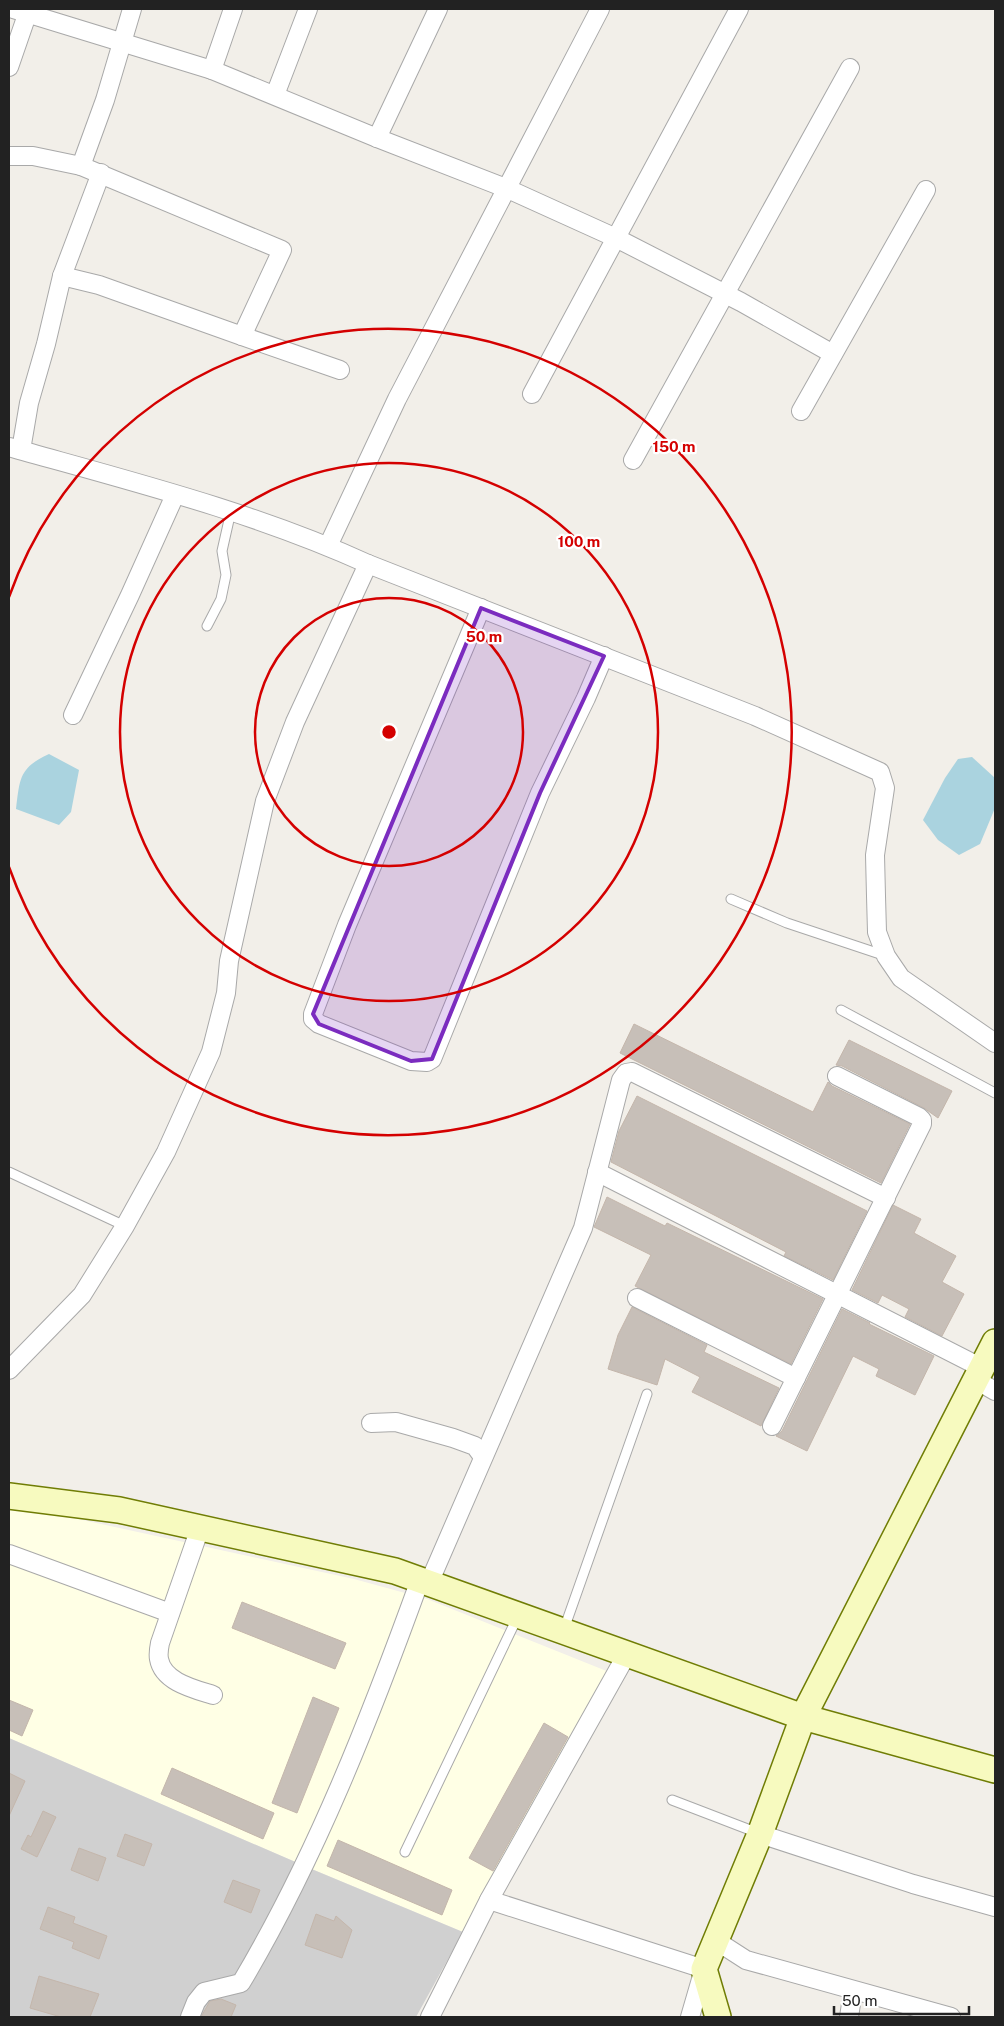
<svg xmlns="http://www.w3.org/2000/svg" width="1004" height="2026" font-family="'Public Sans',sans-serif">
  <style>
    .education { fill: #ffffe5 }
    .religious { fill: #d0d0d0 }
    .water { fill: #aad3df }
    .building { fill: #c7bfb8; stroke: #c4b6ab }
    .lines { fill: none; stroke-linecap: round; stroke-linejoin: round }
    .lane-casing { stroke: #a9a9a9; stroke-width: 11 }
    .street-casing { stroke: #a9a9a9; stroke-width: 20 }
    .secondary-casing { stroke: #707d05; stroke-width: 28 }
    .lane { stroke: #fff; stroke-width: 9 }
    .street { stroke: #fff; stroke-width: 18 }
    .secondary { stroke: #f7fabf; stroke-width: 25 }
    .marked { fill: #7b2cbf; fill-opacity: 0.2; stroke: #7b2cbf; stroke-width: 4; stroke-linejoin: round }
    .ring { fill: none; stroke: #d40000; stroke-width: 2.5 }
    .centre { fill: #d40000; stroke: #fff; stroke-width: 2.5 }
    .ring-label { font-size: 15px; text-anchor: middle; font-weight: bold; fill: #d40000; stroke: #fff; stroke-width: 4.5; stroke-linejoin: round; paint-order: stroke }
  </style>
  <rect width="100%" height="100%" fill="#f2efe9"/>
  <path class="education" d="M9 1504 354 1579 427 1599 609 1672 463 1932 314 1870 9 1738Z"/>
  <path class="religious" d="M9 1738 314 1870 463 1932 416 2017H9Z"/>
  <g class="water">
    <path d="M49 754 79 770 71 812 59 825 16 809C20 778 19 768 49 754Z"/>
    <path d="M972 757 995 778V808L980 844 959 855 938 840 923 820 945 778 958 759Z"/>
  </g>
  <g class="building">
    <path d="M634 1024 813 1112 828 1082 832 1086 910 1124 881 1183 620 1053Z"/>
    <path d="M849 1040 952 1091 938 1118 924 1108 842 1066 836 1065Z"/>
    <path d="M637 1096 867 1211 833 1280 784 1256 786 1252 611 1162 619 1131Z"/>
    <path d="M607 1197 665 1226 667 1223 823 1299 791 1364 635 1286 651 1255 594 1227Z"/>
    <path d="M893 1205 921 1219 914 1233 956 1256 942 1282 964 1294 942 1336 905 1317 909 1309 882 1295 878 1303 852 1290Z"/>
    <path d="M632 1307 707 1345 704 1352 779 1388 761 1426 692 1392 700 1377 665 1359 657 1385 608 1369 618 1335Z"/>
    <path d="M842 1309 870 1323 869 1324 934 1356 915 1395 876 1376 879 1369 853 1356 807 1451 776 1436 782 1431Z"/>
    <path d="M242 1602 346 1643 335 1669 232 1628Z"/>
    <path d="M313 1697 339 1708 297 1813 272 1803Z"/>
    <path d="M9 1700 33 1710 22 1736 9 1730Z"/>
    <path d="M544 1723 568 1737 493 1871 469 1858Z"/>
    <path d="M172 1768 274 1813 263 1839 161 1794Z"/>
    <path d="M9 1773 25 1781 9 1816Z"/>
    <path d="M43 1811 56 1817 37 1857 21 1849 28 1835 31 1837Z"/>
    <path d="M125 1834 152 1844 144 1866 117 1856Z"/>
    <path d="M338 1840 452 1890 442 1915 327 1866Z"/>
    <path d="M79 1848 106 1858 98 1881 71 1870Z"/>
    <path d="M233 1880 260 1890 251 1913 224 1902Z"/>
    <path d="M48 1907 75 1917 73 1923 107 1936 99 1959 72 1948 74 1942 40 1929Z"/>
    <path d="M316 1914 334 1921 336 1916 352 1930 342 1958 305 1945Z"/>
    <path d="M39 1976 99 1994 90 2017H61L30 2008Z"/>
    <path d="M221 1999 236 2005 231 2017H201L210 2001Z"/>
  </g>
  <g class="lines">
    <g class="lane-casing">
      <g id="lane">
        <path d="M207 626 221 599 226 575 222 551 231 511"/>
        <path d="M731 899 787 923 886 956"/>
        <path d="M841 1010 995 1093"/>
        <path d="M9 1172 125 1226"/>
        <path d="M564 1629 647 1394"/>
        <path d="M672 1800 758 1833"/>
        <path d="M405 1852 518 1616"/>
      </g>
    </g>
    <g class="street-casing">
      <g id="street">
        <path d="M13 9 212 70 377 138 508 189 616 238 741 302 833 354"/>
        <path d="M9 67 29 9"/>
        <path d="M212 70 233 9"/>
        <path d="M275 95 308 9"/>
        <path d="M377 138 438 9"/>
        <path d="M9 156H33L81 166 282 250 242 336 340 370"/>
        <path d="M81 166 105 100 132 9"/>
        <path d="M62 276 99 285 242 336"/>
        <path d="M532 394 739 9"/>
        <path d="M801 411 926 190"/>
        <path d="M9 447C130 481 254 512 368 564L755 716 880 772 885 788 875 855 876 896 877 932 886 956 901 978 995 1043"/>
        <path d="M21 450 29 403 46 344 62 276 101 173"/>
        <path d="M633 460 850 68"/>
        <path d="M328 546 397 399 600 9"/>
        <path d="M481 608 347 925 313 1014V1019L319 1024 411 1061 427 1062 432 1059 540 793 586 698 604 656"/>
        <path d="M73 715 130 595 175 495"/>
        <path d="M597 1172 982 1368"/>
        <path d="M637 1298 796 1378"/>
        <path d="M9 1370 82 1295 125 1226 166 1152 211 1052 226 993 229 961 265 801 295 722 368 564"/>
        <path d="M976 1380 995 1391"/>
        <path d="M371 1423 396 1422 453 1438 475 1446 483 1457"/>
        <path d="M772 1426 922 1124V1120L919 1117 837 1076"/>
        <path d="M200 1528 160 1643C159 1648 158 1654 159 1659 163 1682 194 1689 213 1695"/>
        <path d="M9 1554 170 1613"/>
        <path d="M429 1583 583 1228 621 1080 626 1073 632 1072 886 1198"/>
        <path d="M760 1834 913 1884 995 1907"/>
        <path d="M489 1900 704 1969 690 2017"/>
        <path d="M715 1940 746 1960 951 2017"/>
        <path d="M190 2017 196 2002 204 1992 241 1983C316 1857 370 1718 420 1580"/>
        <path d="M430 2017 489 1900 627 1654"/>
        <path d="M849 2017 853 1991"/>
      </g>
    </g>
    <g class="secondary-casing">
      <g id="secondary">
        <path d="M9 1496 119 1510 395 1571 803 1717 995 1770"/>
        <path d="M718 2017 704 1969 760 1834 803 1717 995 1342"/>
      </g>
    </g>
    <use href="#lane" class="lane"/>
    <use href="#street" class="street"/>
    <use href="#secondary" class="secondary"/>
  </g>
  <path class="marked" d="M481 608 604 656 540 793 432 1059 411 1061 319 1024 313 1014Z"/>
  <g class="ring">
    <circle cx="389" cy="732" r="134"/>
    <circle cx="389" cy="732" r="269"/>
    <path d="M9 597A403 403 0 1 1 9 867"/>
  </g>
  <circle cx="389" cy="732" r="8" class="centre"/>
  <g class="ring-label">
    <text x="674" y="452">150 m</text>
    <text x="579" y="547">100 m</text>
    <text x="484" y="642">50 m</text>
  </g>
  <rect width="1004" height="2026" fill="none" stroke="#222222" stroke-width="20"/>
  <path d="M834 2006v8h135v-8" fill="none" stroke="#222222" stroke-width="2.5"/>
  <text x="842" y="2006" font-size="15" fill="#222222" stroke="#ffffff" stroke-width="4" paint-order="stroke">50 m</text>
</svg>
